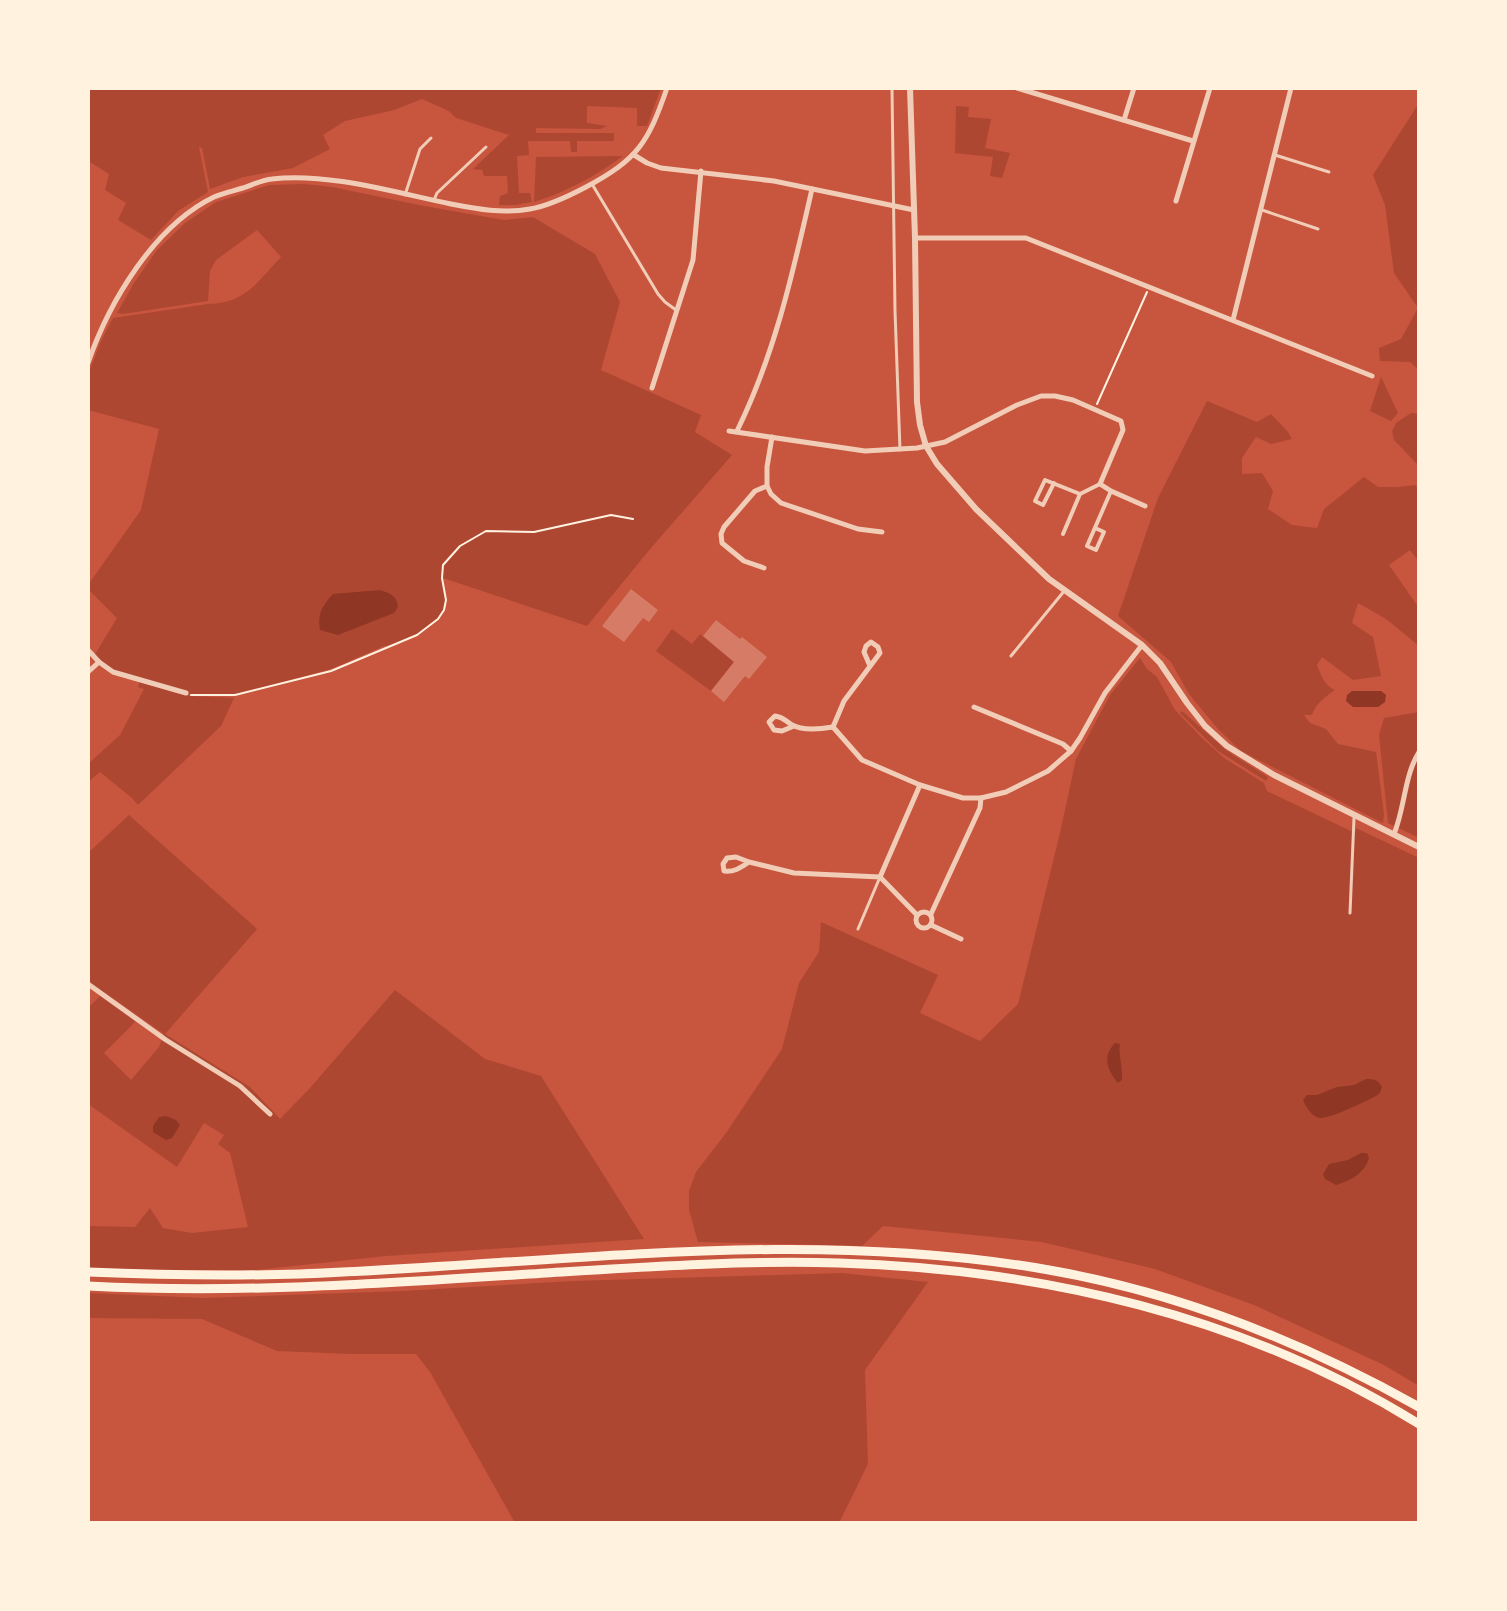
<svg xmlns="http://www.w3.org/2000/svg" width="1507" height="1611" font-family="'Exo 2',sans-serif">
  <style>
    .green { fill: #ae4732 }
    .water { fill: #8f3625 }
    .building { fill: #d67c66 }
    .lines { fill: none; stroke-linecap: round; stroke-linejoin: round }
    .path { stroke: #fff3e0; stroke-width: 2 }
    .service { stroke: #f1ccb7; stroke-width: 3 }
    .pedestrian { stroke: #f1ccb7; stroke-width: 4 }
    .minor { stroke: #f1ccb7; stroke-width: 5 }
    .tertiary { stroke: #f1ccb7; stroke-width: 6 }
    .trunk { stroke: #fff3e0; stroke-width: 9 }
  </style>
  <rect width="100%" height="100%" fill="#c8553d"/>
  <g class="green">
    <path d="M88 88H661L647 126H637V108L587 106V123L607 126 600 129 536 128V133H614V141H577V152H571L570 141H528L529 155 517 156 519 193H530L532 202 515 205H499L500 196 508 193 507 176H484L482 170 473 169 509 135 456 118 449 111 422 99 394 110 345 121 323 135 330 149 293 168 243 177 210 189 202 148 199 147 208 192 178 211 151 240 118 220 126 203 105 190 109 174 90 162 88 164Z"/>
    <path d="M1419 103V370L1410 362 1380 361 1379 348 1401 339 1418 308 1394 273 1385 205 1373 175Z"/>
    <path d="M956 106 969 107 968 117 991 119 985 148 1010 153 1002 178 990 176 993 157 955 153Z"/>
    <path d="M623 156C596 176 566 192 534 202L536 157Z"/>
    <path d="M304 184 332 187 424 206 504 220 533 217 595 254 620 302 601 370 701 415 695 432 732 455 651 548 587 626 443 578C444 588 448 600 444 610 437 628 402 645 384 646L331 669 254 690 234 694H185L190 696 234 698 221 726 138 805 132 798 100 772 88 782V764L120 735 144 689 138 687 140 681 113 672 94 656 117 618 88 589V585L141 510 159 429 88 410 89 372 101 341 113 318 208 304C246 303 257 282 281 257L257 230 216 260 210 271 208 301 123 314 117 313 134 283 157 250 185 223 216 202 269 185Z"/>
    <path d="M1381 377 1398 413 1391 421 1370 411Z"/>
    <path d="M1207 401 1257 422 1271 414 1288 432 1292 439 1271 444 1256 437 1242 458V474L1262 473 1273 491 1268 509 1292 525 1317 528 1324 509 1364 477 1378 487H1397L1415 485 1419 489V562L1410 550 1389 565 1419 608V670L1417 653 1418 645 1386 619 1358 603 1352 623 1373 637 1381 676 1353 680 1322 657 1317 665C1321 675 1324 685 1335 690 1325 697 1316 703 1312 715H1304L1310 723 1326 729 1338 744 1376 752 1384 814 1383 823 1241 751 1218 729 1189 694 1171 662 1118 616 1158 498Z"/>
    <path d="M1411 413 1419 414V464L1416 463 1394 440 1392 431 1396 423Z"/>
    <path d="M672 629 692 644 700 634 734 662 711 691 656 651Z"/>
    <path d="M1140 658 1147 669 1157 677 1175 710 1201 737 1224 758 1264 783 1267 791 1355 833 1356 828 1419 858V1386L1384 1365 1254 1305 1155 1269 1042 1242 883 1226 862 1246 698 1242 689 1210V1191L696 1172 726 1133 782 1049 799 983 819 952 821 922 938 975 920 1013 980 1041 1018 1004 1060 833 1076 759 1110 695Z"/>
    <path d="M1182 711 1227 751 1268 777 1266 781 1218 751 1180 713Z"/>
    <path d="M1419 712V838L1388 823 1379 735 1384 718Z"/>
    <path d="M129 815 257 929 165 1034 250 1087 280 1119 310 1088 395 990 485 1059 541 1076 644 1239 386 1256 256 1270H151L88 1268V1226L135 1227 150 1208 163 1228 192 1233 248 1227 230 1153 218 1144 224 1135 204 1123 177 1167 88 1104V1008L100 996 136 1021 104 1053 131 1080 159 1047 164 1034 88 981V853Z"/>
    <path d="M842 1273 928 1282 865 1370 868 1464 839 1523H515L430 1372 416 1354H351L277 1351 202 1319 88 1318V1293L203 1298 402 1291 573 1281Z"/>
  </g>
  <g class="water">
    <path d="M380 590C390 593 397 596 398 607L394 613 338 635 320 630C317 614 322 606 333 594Z"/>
    <path d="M1352 691H1381L1386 695 1385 702 1378 707H1353L1346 701 1347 695Z"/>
    <path d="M1115 1043 1120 1044C1118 1053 1123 1068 1122 1080L1118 1083C1107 1070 1102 1056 1115 1043Z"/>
    <path d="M1366 1079C1375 1079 1378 1080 1382 1087 1380 1093 1380 1094 1374 1097 1365 1102 1329 1119 1320 1118 1312 1117 1306 1107 1303 1100L1307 1095H1317L1337 1087 1354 1085Z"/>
    <path d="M166 1116 176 1120 180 1125 172 1138 166 1140 153 1132V1126L159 1117Z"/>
    <path d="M1361 1153H1367L1369 1158C1365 1173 1350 1181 1336 1185L1325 1179 1323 1174 1329 1164 1348 1160Z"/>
  </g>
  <g class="building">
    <path d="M631 589 658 610 649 622 643 618 624 642 602 626Z"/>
    <path d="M716 620 740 639 742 637 767 657 749 679 745 676 724 702 711 691 734 662 703 636Z"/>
  </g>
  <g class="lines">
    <g class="path">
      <path d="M1097 404 1147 292"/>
      <path d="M191 695H235L331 671 417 635 438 619 444 610 446 600 442 578 443 565 460 546 486 531 534 532 611 515 633 519"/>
    </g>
    <g class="service">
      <path d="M892 88 895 311 900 450"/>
      <path d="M1275 155 1329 172"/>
      <path d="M592 184 658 294 665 302 676 310"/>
      <path d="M405 195 420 149 431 138"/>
      <path d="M434 200 437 193 486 147"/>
      <path d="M1262 210 1318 229"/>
      <path d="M1011 656 1065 590"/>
      <path d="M1350 913 1354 818"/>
      <path d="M858 929 880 877"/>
    </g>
    <g class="pedestrian">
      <path d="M1054 483 1043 505 1035 501 1045 480 1080 494"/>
      <path d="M1095 528 1104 532 1096 550 1087 546 1111 491"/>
      <path d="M1063 534 1080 494 1100 484"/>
    </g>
    <g class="minor">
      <path d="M1017 88 1193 141"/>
      <path d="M1124 120 1134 88"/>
      <path d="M634 155 647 163 661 168 774 181 914 210"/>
      <path d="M1176 201 1210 88"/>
      <path d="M915 238H1026L1372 376"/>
      <path d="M1233 320 1291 88"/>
      <path d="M88 363C109 302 154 226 214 197 223 193 233 191 243 188 252 185 262 180 272 179 326 172 397 193 451 204 477 209 503 214 530 209 548 206 569 196 586 187 638 159 648 143 667 88"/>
      <path d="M652 388 693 260 701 171"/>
      <path d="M729 431 865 451 917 448 945 442 1017 405 1041 396H1055L1073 400 1121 421 1123 430 1100 484 1111 491 1145 506"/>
      <path d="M737 431C775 354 793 272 812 189"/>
      <path d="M772 437 767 467V486L771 494 781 503 858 529 882 532"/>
      <path d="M764 568 744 561 722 543 721 534 724 527 755 491 767 486"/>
      <path d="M88 650 99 662 113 672 186 693"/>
      <path d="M870 666 864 652 866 646 871 642 878 647 880 653 844 701 833 727 862 760 920 785 963 798H981L1006 792 1048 771 1071 751 1080 738 1105 693 1142 645"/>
      <path d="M88 672 99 662"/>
      <path d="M974 707 1063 744 1071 751"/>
      <path d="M794 726 782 731 774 730 769 722 775 716C784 717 785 721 792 725 803 731 821 729 833 727"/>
      <path d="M1394 834C1405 808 1404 776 1419 752"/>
      <path d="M749 862 736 857 727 858 723 864 724 871C735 872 740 868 749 862L794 873 880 877"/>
      <path d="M880 877 920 785"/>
      <path d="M880 877 917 915"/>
      <circle cx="924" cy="920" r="8"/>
      <path d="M931 914 980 808 981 798"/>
      <path d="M931 925 961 939"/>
      <path d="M88 984 166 1040 240 1086 270 1114"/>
    </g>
    <path class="tertiary" d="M910 88 915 238 917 402 920 425 926 446 937 464 976 509 1049 579 1142 645 1160 663 1187 703 1205 726 1227 746 1274 775 1419 847"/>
    <g class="trunk">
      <path d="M88 1272C159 1275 229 1276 300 1274 550 1265 800 1226 1049 1270 1181 1293 1303 1342 1419 1407"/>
      <path d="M88 1286C241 1294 393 1283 546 1273 643 1267 742 1260 839 1263 1042 1269 1245 1316 1419 1424"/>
    </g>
  </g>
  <rect width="1507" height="1611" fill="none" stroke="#fff3e0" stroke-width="180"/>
</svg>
